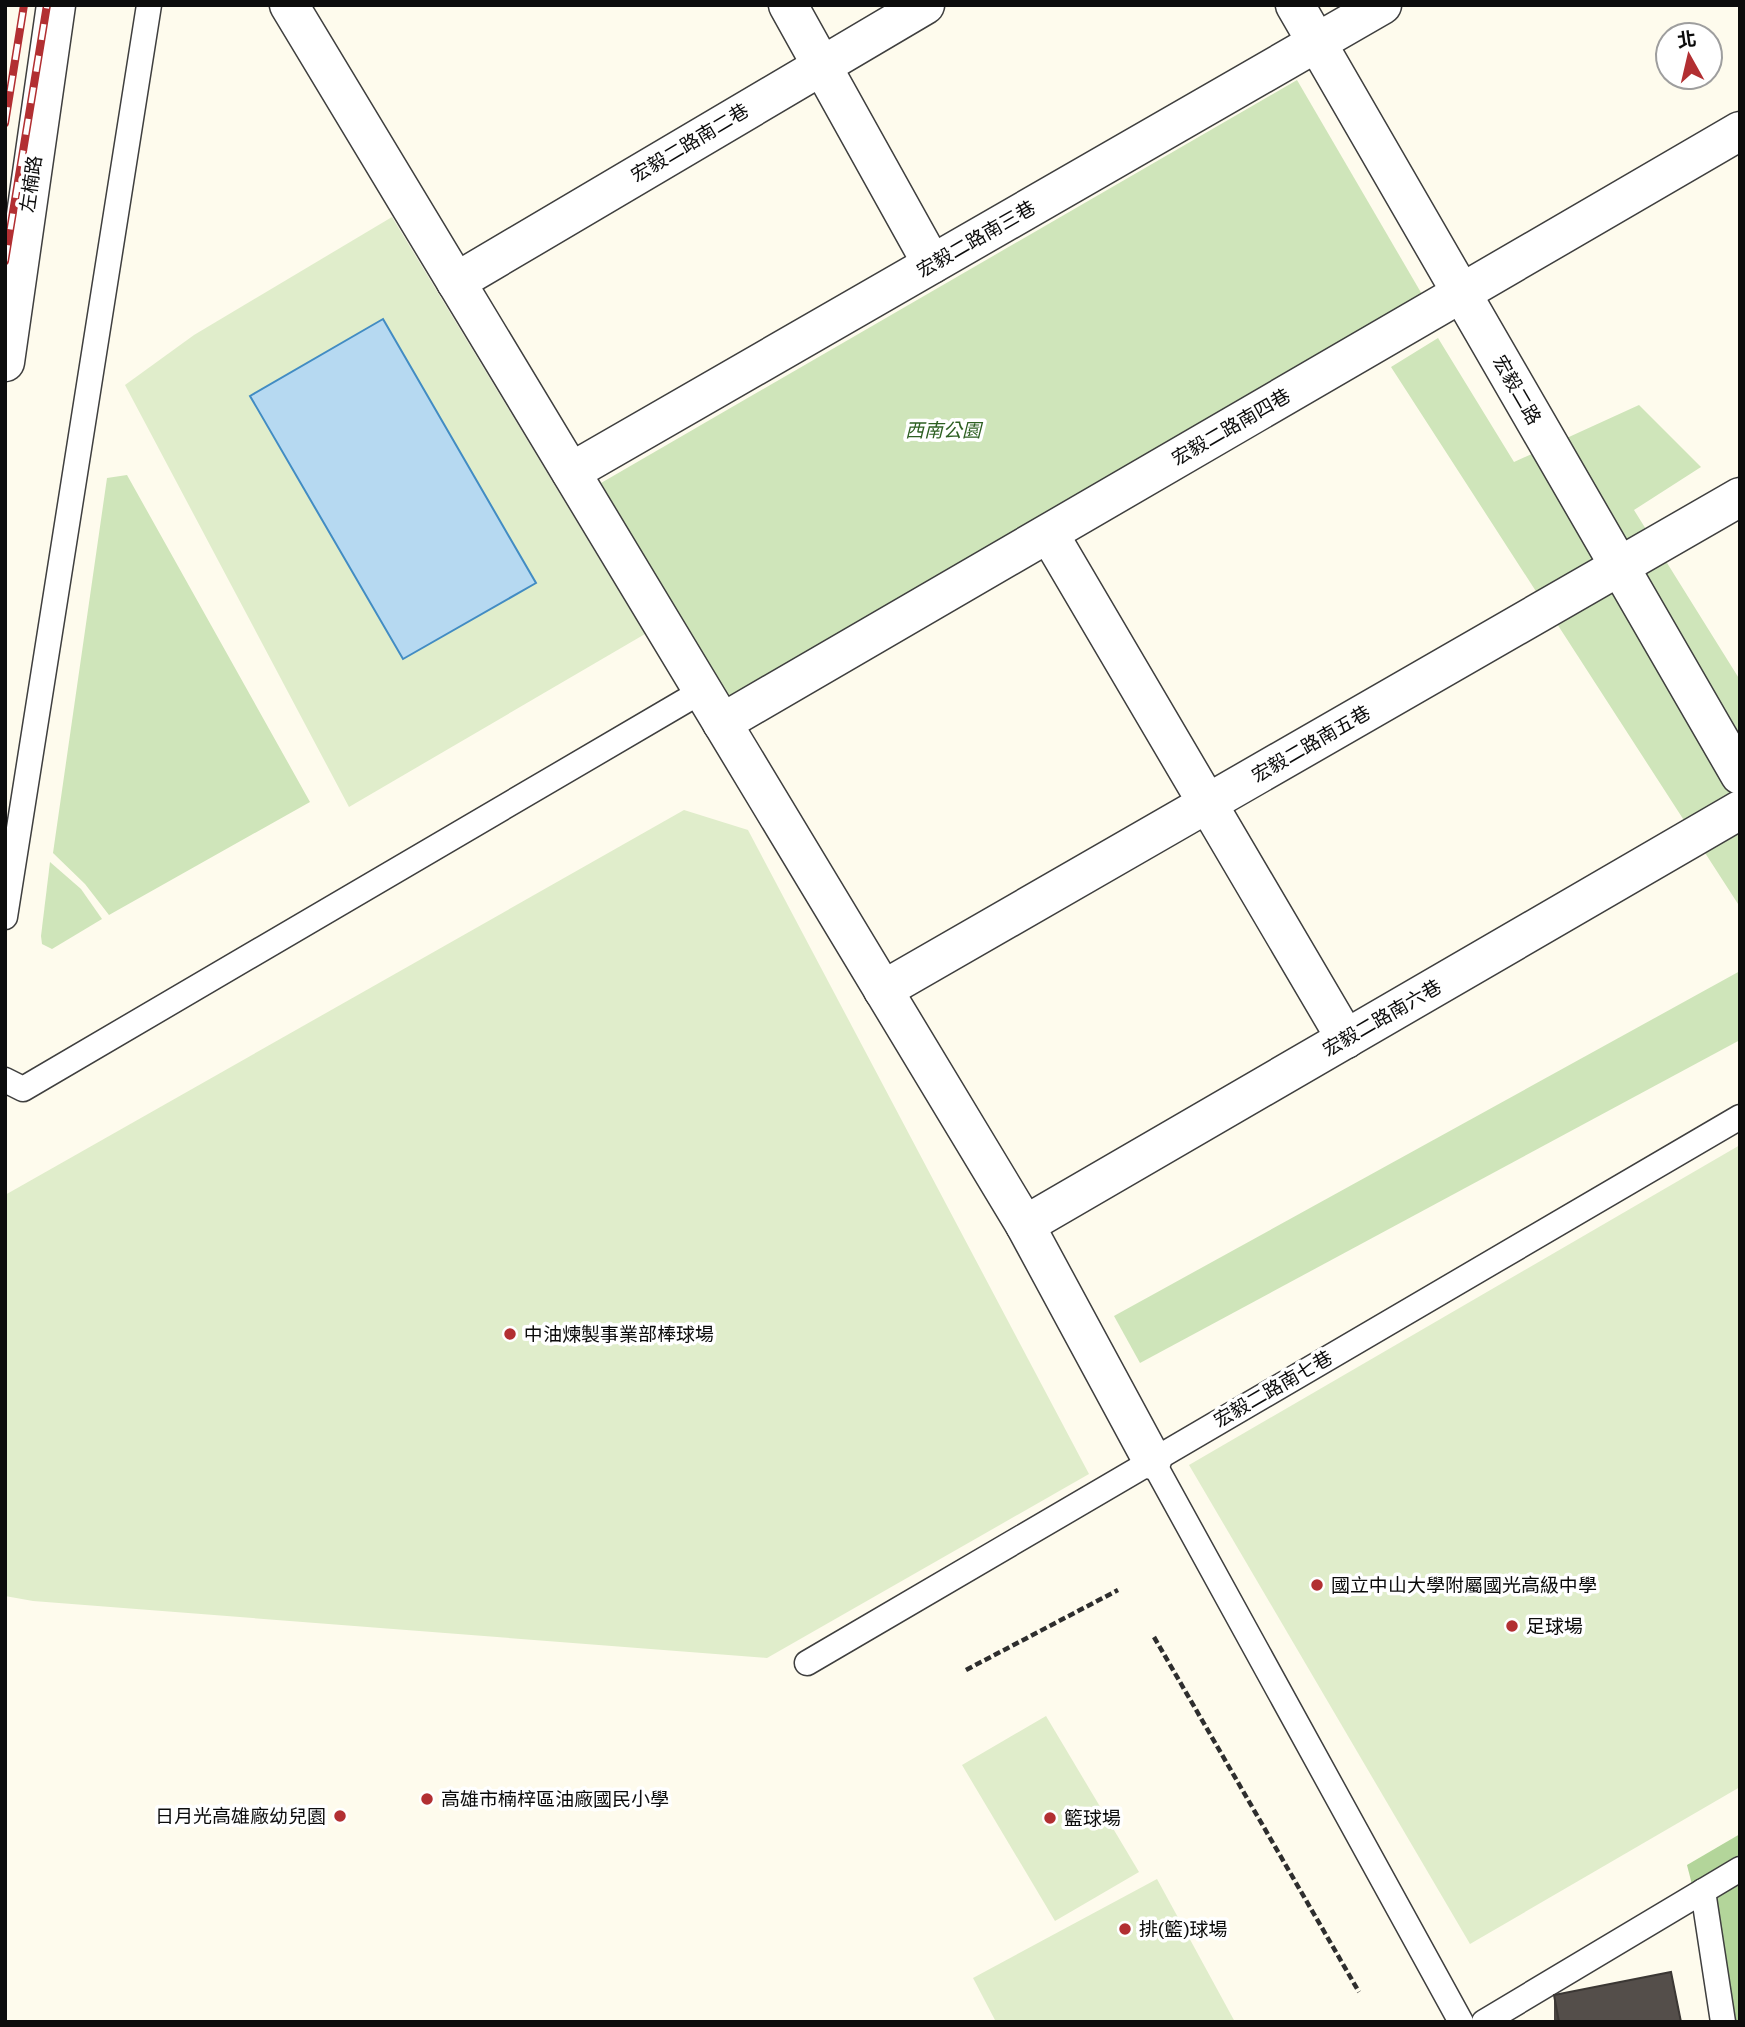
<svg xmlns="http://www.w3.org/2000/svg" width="1745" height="2027" font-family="'Roboto Serif','Noto Sans TC',serif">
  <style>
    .green { fill: #cfe5ba }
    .forest { fill: #b3d59a }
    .pitch { fill: #e0edcb }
    .water { fill: #b6d9f1; stroke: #428cc3; stroke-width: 2 }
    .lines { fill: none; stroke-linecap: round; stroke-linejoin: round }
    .service-casing { stroke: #3f3f3f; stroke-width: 27 }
    .minor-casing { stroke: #3f3f3f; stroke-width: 41 }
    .tertiary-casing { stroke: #3f3f3f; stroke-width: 41 }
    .path { stroke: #2e2e2e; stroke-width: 4.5; stroke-dasharray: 7 3.5; stroke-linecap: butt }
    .service { stroke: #fff; stroke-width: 24 }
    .minor { stroke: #fff; stroke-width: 38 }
    .tertiary { stroke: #fff; stroke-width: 38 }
    .rail-casing { stroke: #b22f32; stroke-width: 8 }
    .rail { stroke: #fff; stroke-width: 5; stroke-dasharray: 16; stroke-linecap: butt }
    .wall { fill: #484340 }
    .building { fill: #544e4a; stroke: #3b3734; stroke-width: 2 }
    .poi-dot { fill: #b22f32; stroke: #fff; stroke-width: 2.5 }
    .labels { text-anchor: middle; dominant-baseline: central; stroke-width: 7; stroke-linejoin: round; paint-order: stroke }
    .street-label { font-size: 19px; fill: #0c0c0c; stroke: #fff }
    .park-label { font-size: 19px; font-style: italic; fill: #2d5f22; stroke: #fff }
    .poi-label { font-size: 19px; fill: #0c0c0c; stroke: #fff; text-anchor: start }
  </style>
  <rect width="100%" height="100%" fill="#fefbed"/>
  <g class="green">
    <path d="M1297 80 1423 296 728 699 601 483Z"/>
    <path d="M1438 338 1514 462 1639 405 1701 467 1634 510 1740 680V907L1391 367Z"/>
    <path d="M127 475 310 802 109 915 85 884 53 853 107 478Z"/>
    <path d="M50 862 81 889 102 919 52 949 42 944 41 936Z"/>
    <path d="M1740 971V1040L1140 1363 1114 1316Z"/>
  </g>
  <path class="forest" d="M1740 1834V2022H1727L1687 1865Z"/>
  <g class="pitch">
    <path d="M392 217 645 634 349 807 125 385 194 335Z"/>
    <path d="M684 810 748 830 1089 1474 767 1658 33 1601 5 1596V1195Z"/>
    <path d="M1740 1145V1787L1470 1944 1189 1465Z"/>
    <path d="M1046 1716 1139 1872 1055 1921 962 1765Z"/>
    <path d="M1157 1879 1235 2022H996L973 1978Z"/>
  </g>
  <path class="water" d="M383 319 536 583 403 659 250 396Z"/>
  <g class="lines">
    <g class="service-casing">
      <g id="service">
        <path d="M5 917 149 5"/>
        <path d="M5 1080 23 1089 702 691"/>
        <path d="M1152 1460 1461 2022"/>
        <path d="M807 1663 1740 1117"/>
        <path d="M1703 1891 1723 2022"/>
        <path d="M1484 2022 1740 1869"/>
      </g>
    </g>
    <g class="minor-casing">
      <g id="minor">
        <path d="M289 5 1025 1225 1152 1460"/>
        <path d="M788 5 932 264"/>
        <path d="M1295 5 1740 775"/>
        <path d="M456 282 925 5"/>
        <path d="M571 472 1382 5"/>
        <path d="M1049 534 1346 1039"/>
        <path d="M722 723 1740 131"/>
        <path d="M883 990 1740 497"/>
        <path d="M1025 1225 1740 810"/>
      </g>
    </g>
    <g class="tertiary-casing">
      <path id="tertiary" d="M5 362 56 5"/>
    </g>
    <g class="path">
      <path d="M1154 1637 1359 1992"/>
      <path d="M966 1670 1118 1590"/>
    </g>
    <use href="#service" class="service"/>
    <use href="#minor" class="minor"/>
    <use href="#tertiary" class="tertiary"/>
    <g class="rail-casing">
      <g id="rail">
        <path d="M5 123 24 5"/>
        <path d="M5 261 47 5"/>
      </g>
    </g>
    <use href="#rail" class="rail"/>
  </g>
  <path class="wall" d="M1554 1995 1681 2022H1554Z"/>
  <path class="building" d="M1671 1972 1681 2022H1559L1554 1995Z"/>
  <g class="poi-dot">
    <circle cx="510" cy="1334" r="7"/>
    <circle cx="1317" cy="1585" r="7"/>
    <circle cx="1512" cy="1626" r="7"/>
    <circle cx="427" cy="1799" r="7"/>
    <circle cx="340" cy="1816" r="7"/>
    <circle cx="1050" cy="1818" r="7"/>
    <circle cx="1125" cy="1929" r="7"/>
  </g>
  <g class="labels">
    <g class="street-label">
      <text transform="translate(690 143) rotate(-31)">宏毅二路南二巷</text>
      <text transform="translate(31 184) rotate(-82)">左楠路</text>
      <text transform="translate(976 239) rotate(-30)">宏毅二路南三巷</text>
      <text transform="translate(1517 390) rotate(60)">宏毅二路</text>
      <text transform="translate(1231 427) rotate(-30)">宏毅二路南四巷</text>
      <text transform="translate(1311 744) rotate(-30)">宏毅二路南五巷</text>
      <text transform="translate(1382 1018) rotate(-30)">宏毅二路南六巷</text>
      <text transform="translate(1273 1389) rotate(-30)">宏毅二路南七巷</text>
    </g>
    <g class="park-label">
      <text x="943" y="430">西南公園</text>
    </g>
    <g class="poi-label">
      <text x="524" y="1334">中油煉製事業部棒球場</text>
      <text x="1331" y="1585">國立中山大學附屬國光高級中學</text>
      <text x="1526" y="1626">足球場</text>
      <text x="441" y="1799">高雄市楠梓區油廠國民小學</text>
      <text x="326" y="1816" text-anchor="end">日月光高雄廠幼兒園</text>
      <text x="1064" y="1818">籃球場</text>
      <text x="1139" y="1929">排(籃)球場</text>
    </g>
  </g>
  <rect width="1745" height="2027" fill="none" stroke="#0c0c0c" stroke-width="14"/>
  <g transform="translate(1689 56) rotate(352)"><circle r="33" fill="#ffffff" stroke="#9e9e9e" stroke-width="2"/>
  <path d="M0-5L12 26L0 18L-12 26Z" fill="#b22f32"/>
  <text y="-10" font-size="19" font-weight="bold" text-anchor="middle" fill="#0c0c0c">北</text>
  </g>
</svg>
